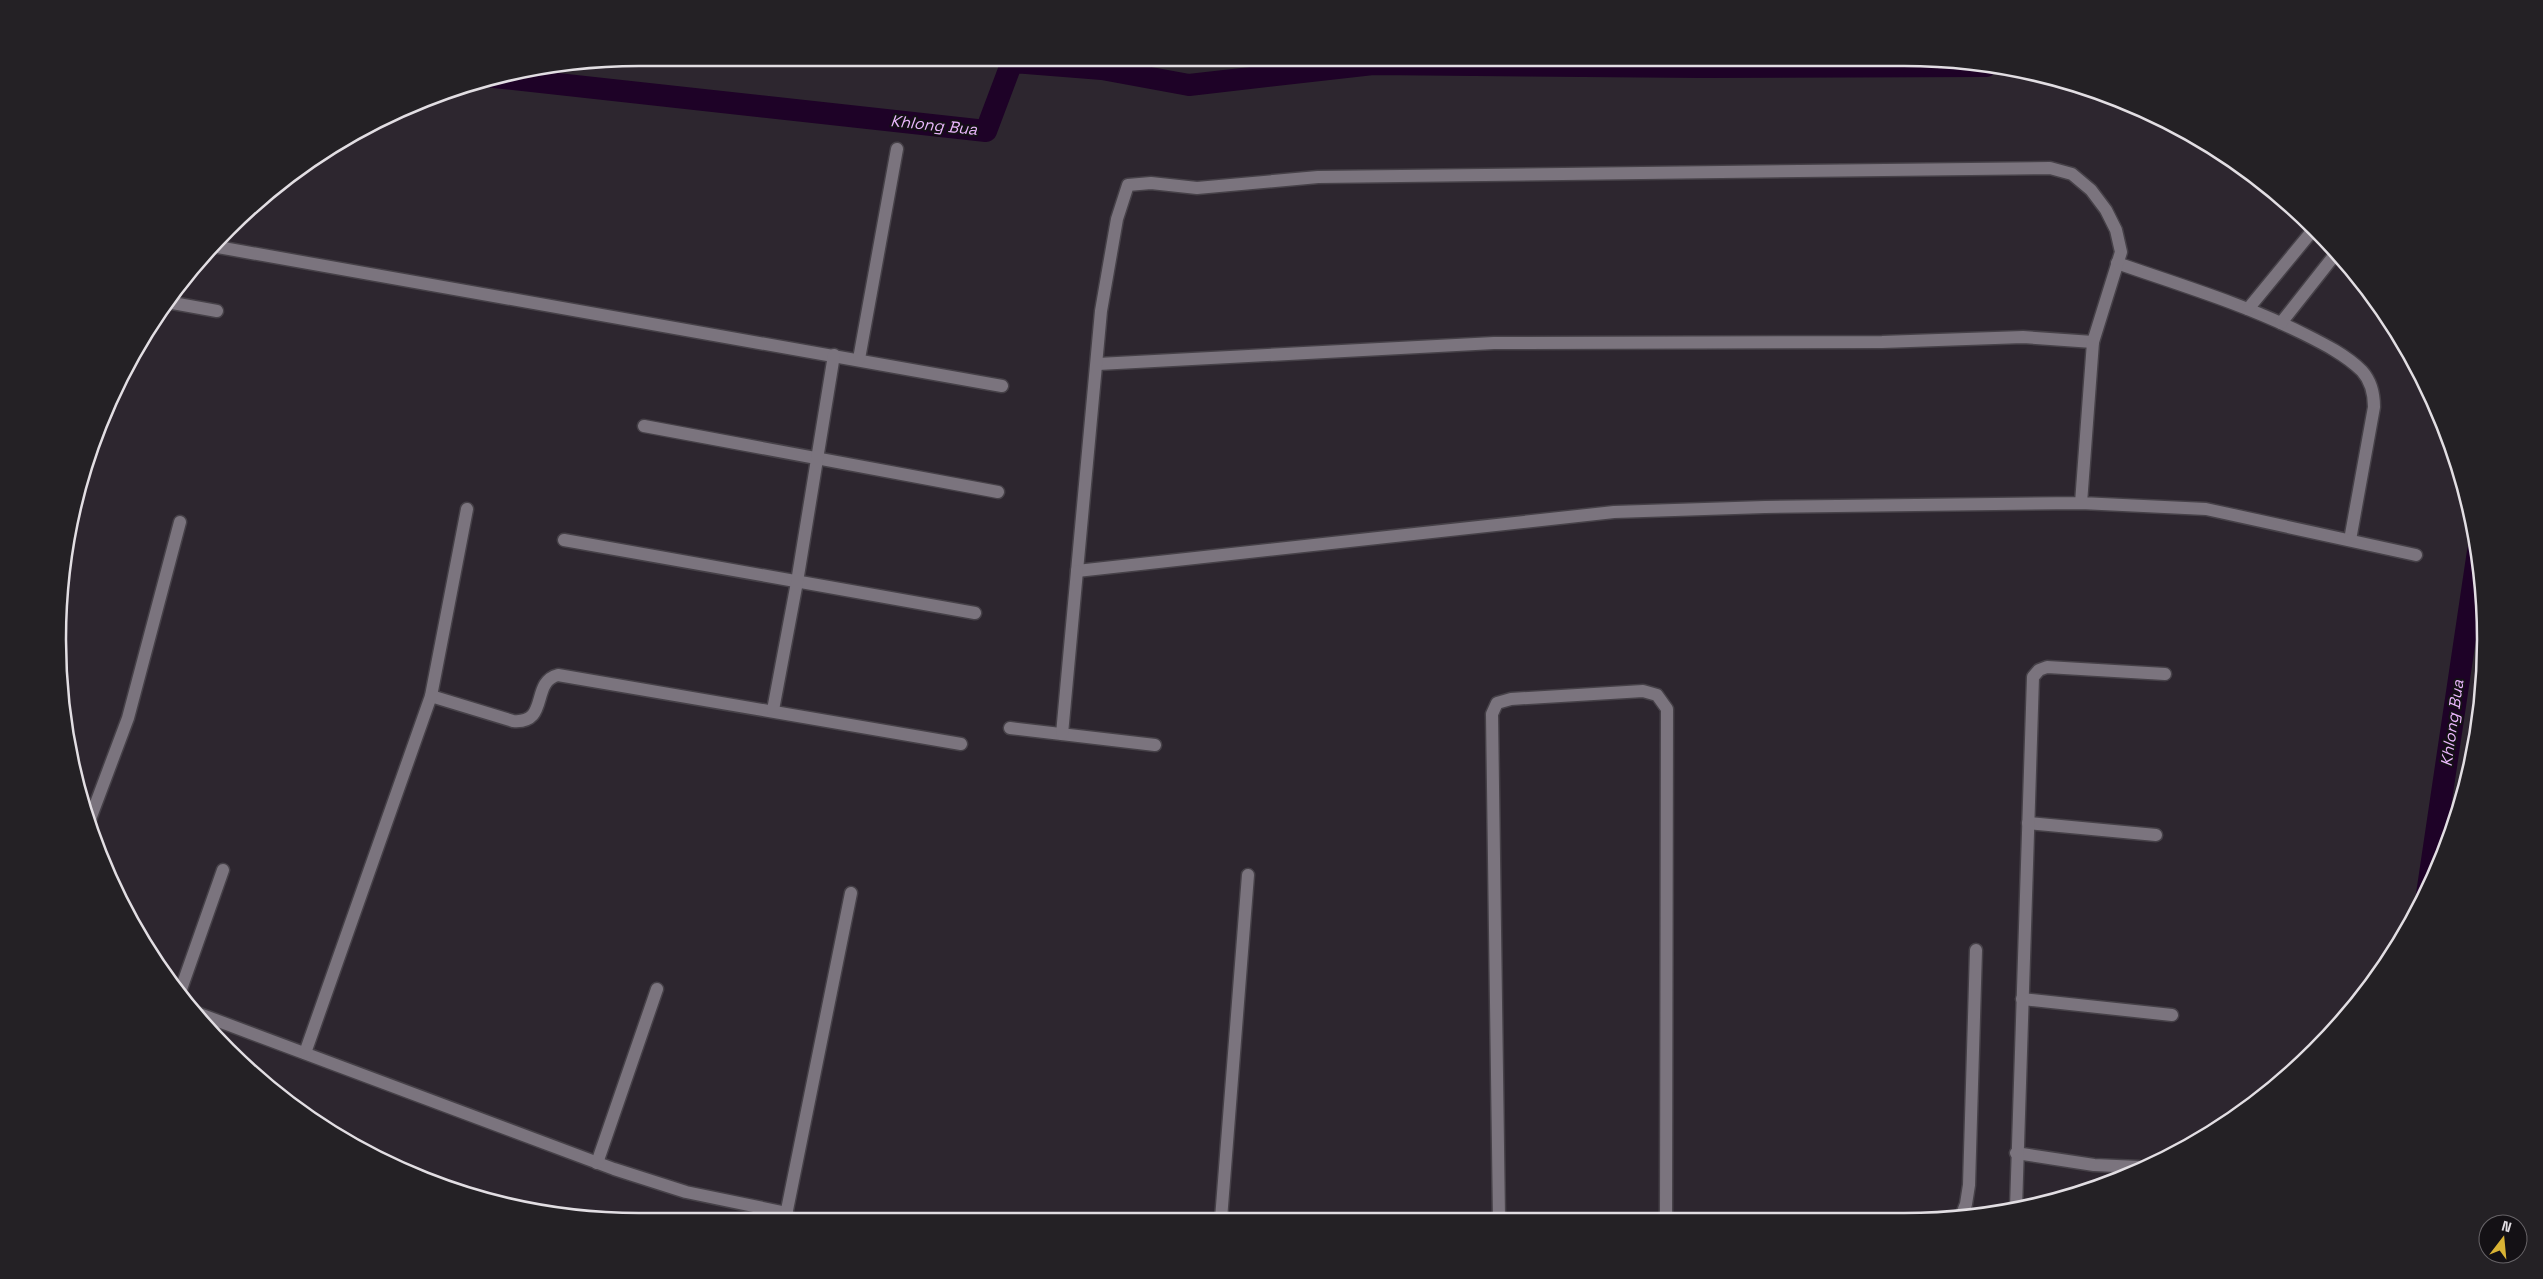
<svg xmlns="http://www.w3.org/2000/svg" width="2543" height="1279" font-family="'Space Grotesk',sans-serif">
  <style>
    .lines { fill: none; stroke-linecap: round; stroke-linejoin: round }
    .canal { stroke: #1e0227; stroke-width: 22 }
    .minor-casing { stroke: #464148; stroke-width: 15 }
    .minor { stroke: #7b747e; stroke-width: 12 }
    .labels { text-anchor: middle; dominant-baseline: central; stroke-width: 4; stroke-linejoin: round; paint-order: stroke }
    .water-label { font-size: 16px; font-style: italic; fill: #eab7fc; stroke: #141115 }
    .rim { fill: none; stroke: #e2dee3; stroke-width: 2.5 }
  </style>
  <rect width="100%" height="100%" fill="#2d262f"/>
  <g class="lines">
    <g class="canal">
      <path d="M494 77 986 131 1012 62 1102 69 1189 85 1373 64 1702 67 1986 66"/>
      <path d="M2427 894 2478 551"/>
    </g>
    <g class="minor-casing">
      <g id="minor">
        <path d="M212 246 1002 386"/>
        <path d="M2117 263C2180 285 2244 304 2304 334 2324 344 2346 355 2362 371 2371 381 2374 394 2374 407L2350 540"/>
        <path d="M167 302 217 311"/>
        <path d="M2248 309 2313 230"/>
        <path d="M2281 323 2337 252"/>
        <path d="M859 359 897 149"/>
        <path d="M1098 364 1494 343 1882 342 2023 337 2093 342"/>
        <path d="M644 426 998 492"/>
        <path d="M2081 503 2093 342 2121 252 2116 230 2106 210 2091 190 2072 174 2050 168 1318 177 1197 188 1151 183 1128 185 1117 219 1101 311 1077 571 1614 512 1765 507 2081 503 2206 509 2416 555"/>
        <path d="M564 540 975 613"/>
        <path d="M431 696 513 721C550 724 530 682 558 675L961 744"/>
        <path d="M773 710 797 582 834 355"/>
        <path d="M1010 728 1155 745"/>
        <path d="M1062 734 1077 571"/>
        <path d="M89 822 128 718 180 522"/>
        <path d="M2028 823 2156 835"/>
        <path d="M180 992 223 870"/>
        <path d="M2022 999 2172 1015"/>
        <path d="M197 1013 614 1169 686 1192 787 1213"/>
        <path d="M305 1053 431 696 467 509"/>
        <path d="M2016 1153 2094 1165 2139 1167"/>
        <path d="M597 1163 657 989"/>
        <path d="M2016 1208 2033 677 2039 670 2047 667 2165 674"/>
        <path d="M1961 1217 1966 1204 1969 1185 1976 950"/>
        <path d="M1499 1218 1492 714 1497 703 1511 699 1643 691 1657 695 1667 709 1666 1217"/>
        <path d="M1221 1219 1248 875"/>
        <path d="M785 1220 851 893"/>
      </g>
    </g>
    <use href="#minor" class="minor"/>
  </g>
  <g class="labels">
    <g class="water-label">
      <text transform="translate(934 125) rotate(6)">Khlong Bua</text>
      <text transform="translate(2452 723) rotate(-82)">Khlong Bua</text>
    </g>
  </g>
  <path d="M0 0H2543V1279H0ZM639 66H1904A573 573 0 0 1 2477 639V640A573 573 0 0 1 1904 1213H639A573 573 0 0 1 66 640V639A573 573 0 0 1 639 66Z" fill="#242125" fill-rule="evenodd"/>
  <path class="rim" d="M639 66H1904A573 573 0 0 1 2477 639V640A573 573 0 0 1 1904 1213H639A573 573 0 0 1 66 640V639A573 573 0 0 1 639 66Z"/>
  <g transform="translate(2503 1239) rotate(16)"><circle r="24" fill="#141115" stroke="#666367"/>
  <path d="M0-4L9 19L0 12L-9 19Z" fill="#d9b334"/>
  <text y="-8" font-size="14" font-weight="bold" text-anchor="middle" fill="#e2dee3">N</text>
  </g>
</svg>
